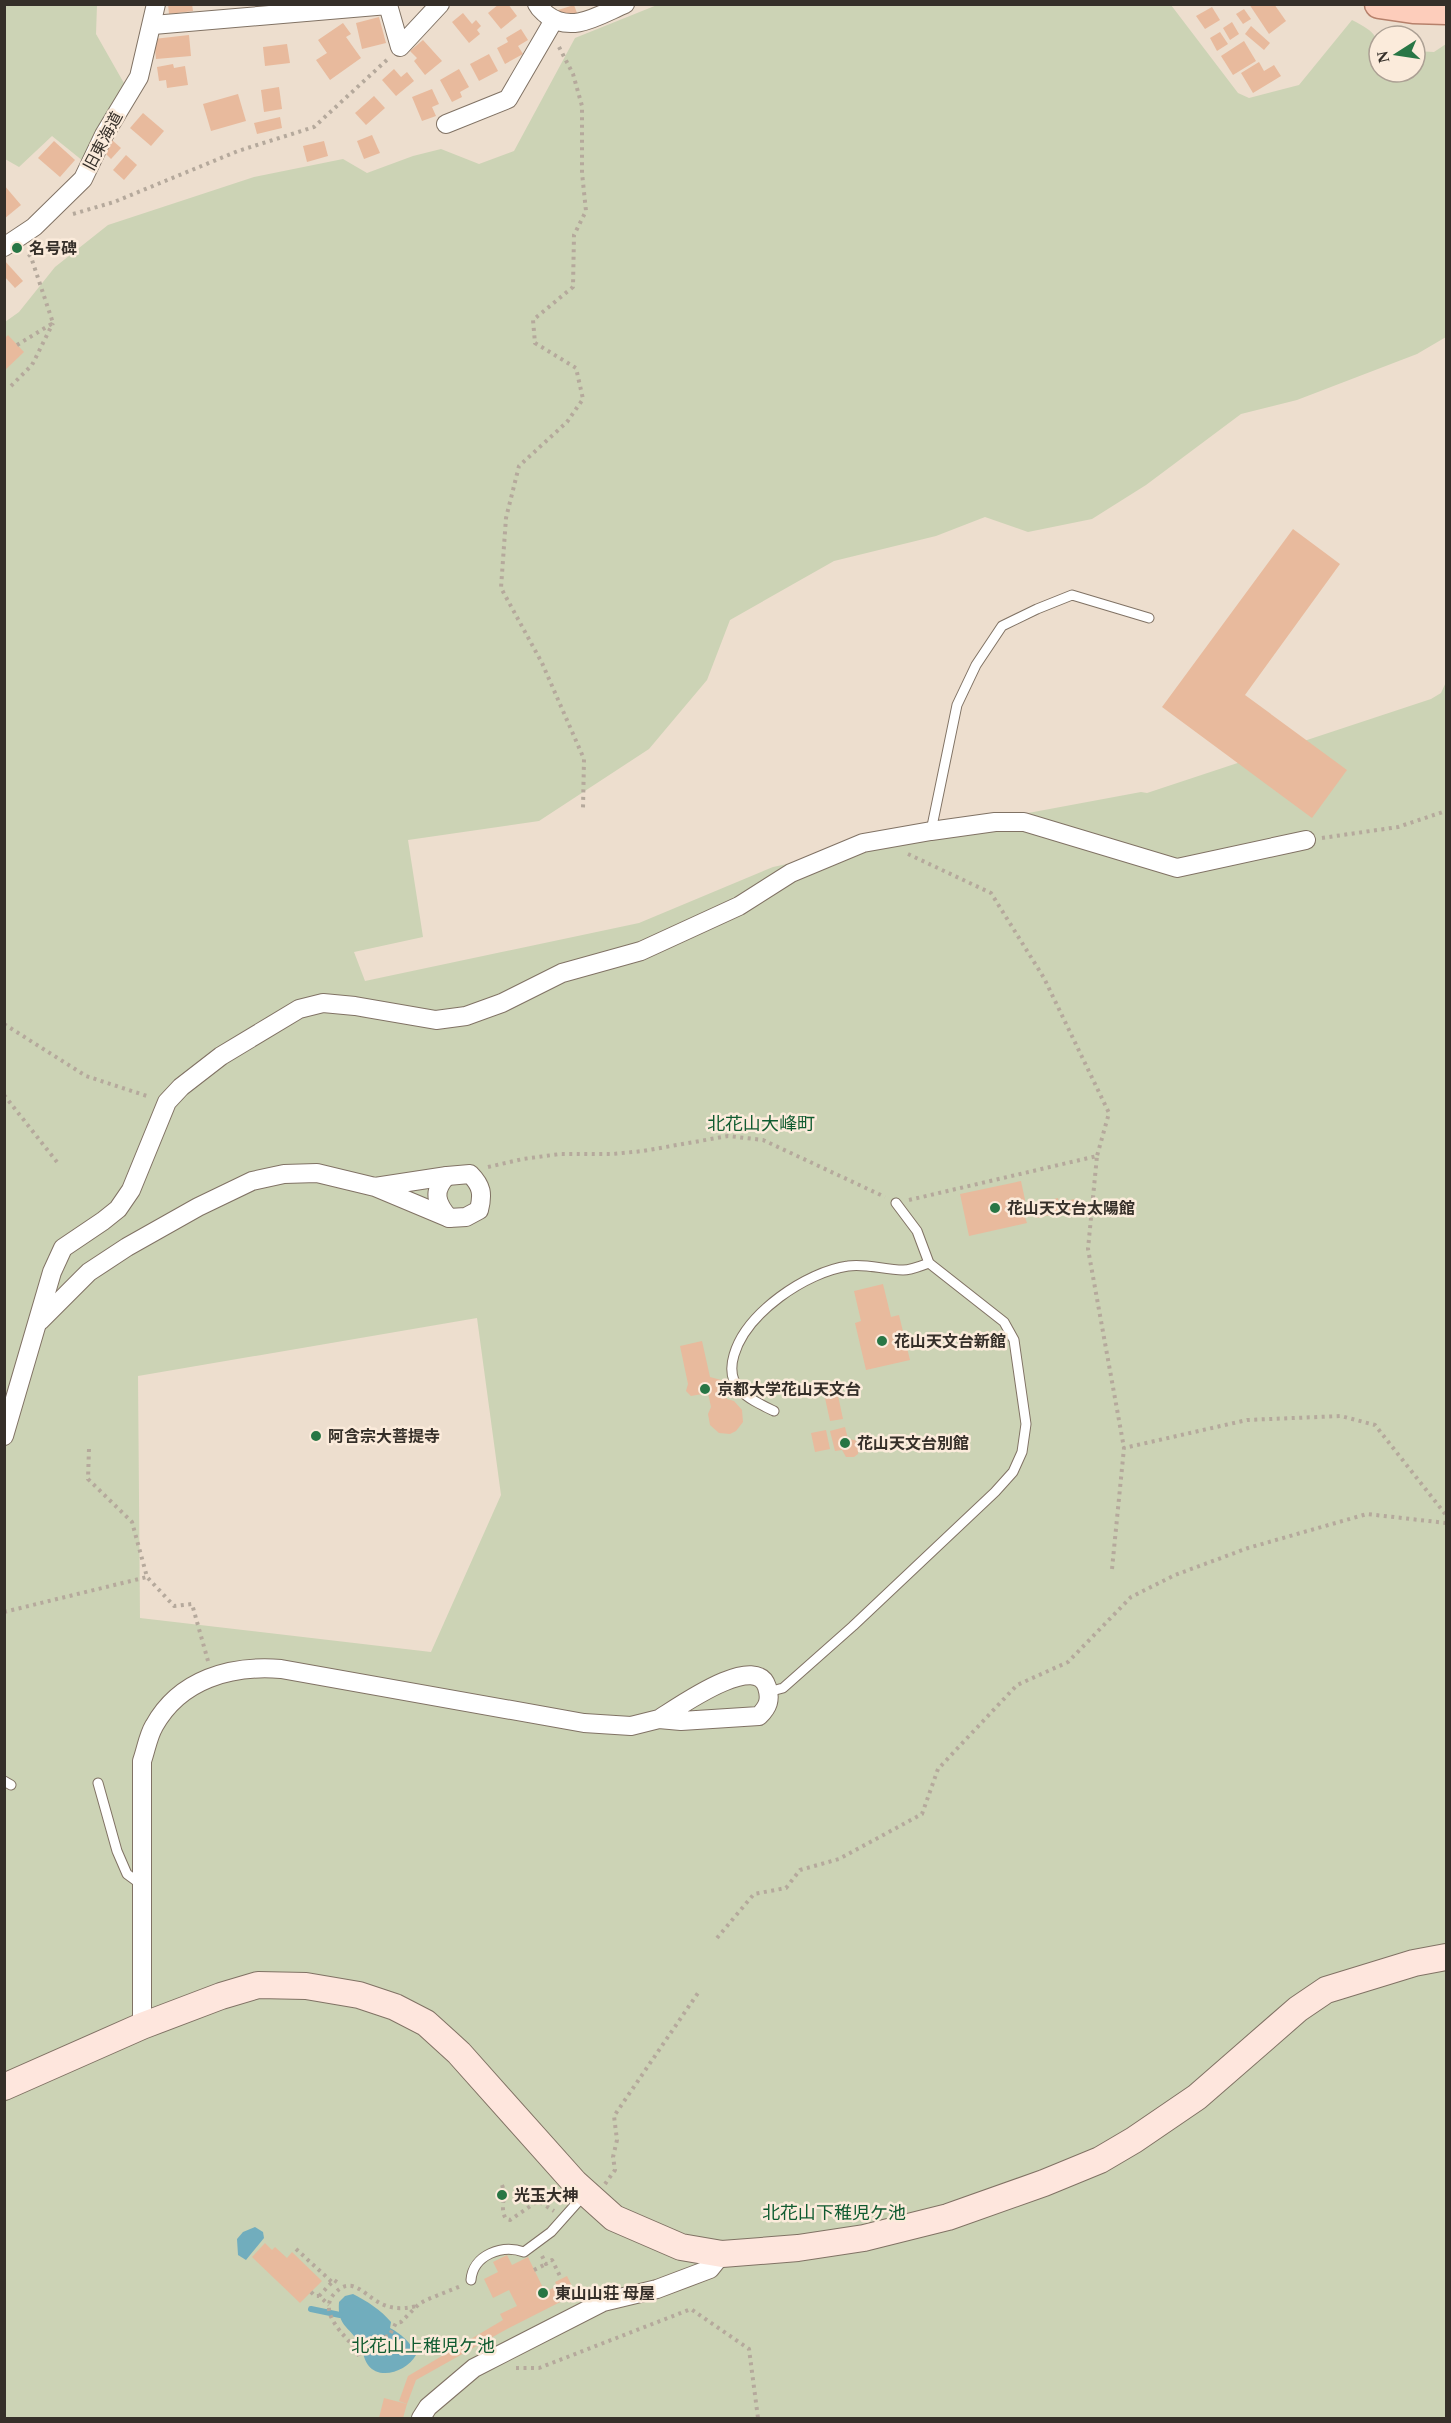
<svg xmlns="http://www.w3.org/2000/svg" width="1451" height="2423" font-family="'Times New Roman','Noto Sans JP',serif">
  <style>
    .green { fill: #ccd3b5; fill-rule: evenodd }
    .water { fill: #71adbd }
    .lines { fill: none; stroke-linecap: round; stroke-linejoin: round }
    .stream { stroke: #71adbd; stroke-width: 6 }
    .building { fill: #e8ba9d }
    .lane-casing { stroke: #807264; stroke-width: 11 }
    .street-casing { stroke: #807264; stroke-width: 20 }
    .secondary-casing { stroke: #807264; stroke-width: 28 }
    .primary-casing { stroke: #b6806b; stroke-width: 31 }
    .path { stroke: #b5a99c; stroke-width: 4; stroke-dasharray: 3 4.5; stroke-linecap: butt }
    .lane { stroke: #fff; stroke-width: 9 }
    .street { stroke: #fff; stroke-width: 18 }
    .secondary { stroke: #fee6dd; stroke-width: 26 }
    .primary { stroke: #fdcdbb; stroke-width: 28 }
    .poi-dot { fill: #287645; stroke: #fbebdb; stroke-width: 2 }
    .labels { text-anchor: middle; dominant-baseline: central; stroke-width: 5; stroke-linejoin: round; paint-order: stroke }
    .street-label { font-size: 16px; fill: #352f29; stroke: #fbebdb }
    .poi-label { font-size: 16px; font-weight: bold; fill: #352f29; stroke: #fbebdb; text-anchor: start }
    .neighbourhood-label { font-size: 18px; fill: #105b30; stroke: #fbebdb }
  </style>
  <rect width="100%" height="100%" fill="#eddece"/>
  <g class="green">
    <path d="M4 5H97L96 34 125 85 83 161 52 136 19 167 5 159Z"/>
    <path d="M657 5H1171L1238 93 1249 98 1299 85 1352 20C1382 35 1379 40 1379 72H1415V51L1434 52 1446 44V337L1417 354 1297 400 1241 414 1146 485 1092 519 1028 532 985 517 936 536 834 561 730 620 707 680 649 749 539 821 408 840 423 937 354 952 365 981 639 923 773 867 1001 818 1141 792 1147 793 1431 699 1441 693 1446 682V2418H5V322L19 312 55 267 108 225 254 177 343 159 367 173 413 156 441 149 479 164 514 151 575 38ZM477 1318 501 1495 431 1652 140 1618 138 1376Z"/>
  </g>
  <g class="water">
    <path d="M255 2227 263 2232 264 2238 246 2260 238 2255 237 2239 243 2232Z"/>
    <path d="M353 2294C367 2301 381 2310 391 2322L390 2328C401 2334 411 2342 416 2355 407 2371 380 2381 368 2365 363 2358 363 2349 359 2343 349 2326 337 2326 339 2302L345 2296Z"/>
  </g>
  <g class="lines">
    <path class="stream" d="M311 2309 340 2315"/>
  </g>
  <g class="building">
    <path d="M168 4H192L193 11 169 14Z"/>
    <path d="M499 4H508L517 16 501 29 488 13Z"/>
    <path d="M1249 4H1274L1286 21 1269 34Z"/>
    <path d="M574 5 577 13 561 18 558 10Z"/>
    <path d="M1212 7 1220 20 1205 29 1196 16Z"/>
    <path d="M1244 9 1251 19 1243 24 1236 14Z"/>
    <path d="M463 13 472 24 476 20 481 26 477 30 480 34 469 43 452 22Z"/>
    <path d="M379 17 386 43 362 49 356 23Z"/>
    <path d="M1232 22 1239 34 1230 40 1223 28Z"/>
    <path d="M343 23 351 34 346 37 361 58 330 80 316 60 327 53 318 40Z"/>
    <path d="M1251 26 1270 43 1264 50 1245 34Z"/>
    <path d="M521 29 528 40 518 46 523 54 505 64 497 48 508 42 506 38Z"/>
    <path d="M1220 32 1228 44 1217 51 1210 38Z"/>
    <path d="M189 35 191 56 156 59 154 39Z"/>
    <path d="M423 40 442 61 425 75 414 61 417 58 410 51Z"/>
    <path d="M1244 41 1256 61 1233 75 1221 56Z"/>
    <path d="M287 44 290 63 265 66 263 47Z"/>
    <path d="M489 54 498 71 479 81 470 64Z"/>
    <path d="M1259 62 1264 71 1274 65 1281 76 1253 93 1241 73Z"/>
    <path d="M173 64 174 68 185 66 188 85 167 88 166 80 159 81 157 67Z"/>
    <path d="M394 69 401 77 407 72 414 81 396 96 382 80Z"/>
    <path d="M459 69 469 87 460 92 462 97 452 102 440 80Z"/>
    <path d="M279 87 282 109 264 112 261 90Z"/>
    <path d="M432 89 439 104 432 107 436 116 422 121 412 97Z"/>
    <path d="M238 94 246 121 211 131 203 104Z"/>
    <path d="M374 96 385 108 366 125 355 113Z"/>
    <path d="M143 113 164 131 151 146 130 128Z"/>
    <path d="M280 117 282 128 257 134 254 123Z"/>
    <path d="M372 135 380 153 364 159 357 141Z"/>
    <path d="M112 140 121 148 111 159 102 150Z"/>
    <path d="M54 141 75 160 60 177 38 158Z"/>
    <path d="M324 141 328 156 307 162 303 146Z"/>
    <path d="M126 155 137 165 124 180 113 170Z"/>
    <path d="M4 185 21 205 4 219Z"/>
    <path d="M4 260 23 281 15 288 4 276Z"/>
    <path d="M8 335 24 352 4 371V339Z"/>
    <path d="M1293 529 1340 564 1245 695 1347 770 1312 818 1162 707Z"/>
    <path d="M1021 1181 1027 1209 1034 1208 1033 1204 1058 1198 1059 1203 1074 1199 1077 1209 1037 1218V1214L1025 1217 1027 1223 969 1236 960 1194Z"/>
    <path d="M883 1284 891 1317 899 1315 910 1360 866 1370 855 1323 861 1321 854 1291Z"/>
    <path d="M702 1341 710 1377 721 1380 727 1399 734 1401 742 1410 743 1422 736 1431 730 1434 719 1433 710 1425 708 1414 711 1407 708 1393 691 1396 686 1391 688 1384 680 1346Z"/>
    <path d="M836 1386 843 1419 830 1421 823 1389Z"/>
    <path d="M845 1427 848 1439 855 1440 859 1445 858 1454 854 1457H846L842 1450 835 1451 830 1431Z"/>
    <path d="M826 1430 830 1449 815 1452 811 1433Z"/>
    <path d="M265 2243 272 2250 275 2247 287 2258 292 2252 322 2281 300 2303 252 2257Z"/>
    <path d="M507 2255 512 2265 528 2257 545 2292 557 2286 555 2282 567 2276 576 2294 507 2329 416 2380 407 2404 399 2401 408 2376 503 2320 500 2314 517 2306 509 2290 493 2298 484 2279 498 2272 493 2262Z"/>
    <path d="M384 2335 386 2344 377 2346 375 2337Z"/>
    <path d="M384 2398 407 2404 403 2418H379Z"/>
  </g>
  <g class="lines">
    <g class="lane-casing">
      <g id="lane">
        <path d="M931 831 957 705 976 665 1002 626 1037 609 1072 595 1149 618"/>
        <path d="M774 1411C749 1399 724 1388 734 1355 746 1313 806 1272 848 1266 865 1263 885 1270 903 1270 911 1270 921 1266 929 1263"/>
        <path d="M768 1692 783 1688 853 1626 995 1492 1013 1472 1022 1452 1026 1424 1014 1340 1004 1322 929 1263 917 1231 896 1203"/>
        <path d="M4 1781 11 1785"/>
        <path d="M98 1783 117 1851 127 1874 142 1885"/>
        <path d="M471 2280C473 2255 502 2244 524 2252L551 2232 584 2195"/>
      </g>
    </g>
    <g class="street-casing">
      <g id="street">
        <path d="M537 4C540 10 543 11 547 15 572 34 599 15 625 4"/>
        <path d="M153 25 388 5 400 47 440 4"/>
        <path d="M446 124 508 99 554 20"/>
        <path d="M4 247 34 227 83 179 104 135 139 77 156 4"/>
        <path d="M447 1176C432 1191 436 1203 449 1218"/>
        <path d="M40 1321 89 1272 127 1247 198 1207 252 1181 284 1174 317 1173 375 1187 449 1218 466 1217 479 1210C483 1194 482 1186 470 1174L447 1176 375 1187"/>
        <path d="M4 1436 52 1272 63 1248 103 1221 118 1209 131 1190 167 1102 181 1087 221 1056 299 1009 323 1003 355 1006 436 1020 466 1016 502 1003 562 973 641 951 739 906 791 873 863 843 931 831 995 822H1024L1177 868 1306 840"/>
        <path d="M142 2026V1761C146 1750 148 1736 154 1726 180 1679 231 1665 281 1669L584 1723 631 1726 659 1719 681 1721 759 1716C768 1707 771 1700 767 1687 756 1651 677 1708 659 1719"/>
        <path d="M421 2418 428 2407 474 2368 603 2302 657 2289 710 2269 722 2254"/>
      </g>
    </g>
    <g class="secondary-casing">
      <path id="secondary" d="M4 2087 142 2026 221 1996 258 1985 306 1986 359 1995 395 2007 426 2023 459 2053 575 2183 614 2218 681 2247 722 2254 798 2248 864 2238 948 2217 1044 2183 1100 2160 1134 2140 1197 2097 1298 2009 1326 1990 1414 1963 1446 1957"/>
    </g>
    <g class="primary-casing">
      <path id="primary" d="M1379 4 1413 9 1446 10"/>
    </g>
    <g class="path">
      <path d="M559 47 573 74 582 106V173L586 211 574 235 573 287 533 320 535 343 576 368 583 399 567 422 519 466 506 518 501 588 542 663 584 759 583 808"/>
      <path d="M73 214 114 202 238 151 314 127 389 58"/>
      <path d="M17 345 53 323 31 257 26 251"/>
      <path d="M11 386 32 365 53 323"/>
      <path d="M1322 838 1398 827 1446 811"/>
      <path d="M908 854 991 893 1044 978 1109 1113 1097 1156"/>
      <path d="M4 1024 86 1076 150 1097"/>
      <path d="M4 1095 57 1162"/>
      <path d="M488 1167 523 1159 560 1154H613L643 1151 728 1136 763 1140 885 1197"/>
      <path d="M909 1200 1097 1156 1088 1249 1124 1448"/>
      <path d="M89 1449 88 1479 132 1522 147 1577 174 1606 192 1604 208 1661"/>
      <path d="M1112 1569 1124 1448 1247 1420 1341 1416 1375 1425 1446 1515"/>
      <path d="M4 1612 147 1577"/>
      <path d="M717 1938 754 1894 786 1888 800 1870 839 1859 922 1814 938 1769 1017 1685 1068 1662 1131 1597 1175 1575 1248 1548 1367 1514 1446 1523"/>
      <path d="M605 2184 615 2170 613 2157 617 2140 614 2116 700 1990"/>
      <path d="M502 2185C507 2197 499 2208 506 2219L510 2220 538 2201 554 2211"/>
      <path d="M296 2249 332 2282"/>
      <path d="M542 2256 546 2264 552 2260 560 2276"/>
      <path d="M534 2270 546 2264"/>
      <path d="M311 2292 315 2296H319L329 2305"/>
      <path d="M319 2296 334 2280 337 2282"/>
      <path d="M385 2337 389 2336 396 2323 401 2322 419 2304 426 2300 461 2286"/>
      <path d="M375 2339 355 2348C343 2334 317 2311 335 2293 340 2288 344 2285 352 2286 360 2288 366 2294 372 2298 387 2309 399 2310 417 2306"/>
      <path d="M355 2348 359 2356"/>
      <path d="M516 2368H539L691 2309 749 2349 758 2418"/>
    </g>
    <use href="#lane" class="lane"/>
    <use href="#street" class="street"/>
    <use href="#secondary" class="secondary"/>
    <use href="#primary" class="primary"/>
  </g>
  <g class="poi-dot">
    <circle cx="17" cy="248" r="6"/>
    <circle cx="995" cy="1208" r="6"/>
    <circle cx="882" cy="1341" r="6"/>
    <circle cx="705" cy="1389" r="6"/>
    <circle cx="316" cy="1436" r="6"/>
    <circle cx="845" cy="1443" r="6"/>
    <circle cx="502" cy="2195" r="6"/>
    <circle cx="543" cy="2293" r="6"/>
  </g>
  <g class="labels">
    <g class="street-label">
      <text transform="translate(103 141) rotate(-62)">旧東海道</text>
    </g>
    <g class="poi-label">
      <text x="29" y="248">名号碑</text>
      <text x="1007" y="1208">花山天文台太陽館</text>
      <text x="894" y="1341">花山天文台新館</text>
      <text x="717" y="1389">京都大学花山天文台</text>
      <text x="328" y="1436">阿含宗大菩提寺</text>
      <text x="857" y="1443">花山天文台別館</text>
      <text x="514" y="2195">光玉大神</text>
      <text x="555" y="2293">東山山荘 母屋</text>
    </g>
    <g class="neighbourhood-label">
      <text x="761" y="1124">北花山大峰町</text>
      <text x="834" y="2213">北花山下稚児ケ池</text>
      <text x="423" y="2346">北花山上稚児ケ池</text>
    </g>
  </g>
  <rect width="1451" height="2423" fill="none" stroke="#352f29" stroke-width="12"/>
  <g transform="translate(1397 54) rotate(258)"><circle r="28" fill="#fbebdb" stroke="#aca094" stroke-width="1.5"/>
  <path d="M0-4.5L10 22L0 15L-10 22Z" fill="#287645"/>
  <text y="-9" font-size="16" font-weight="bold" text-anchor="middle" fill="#352f29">N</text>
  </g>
</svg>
